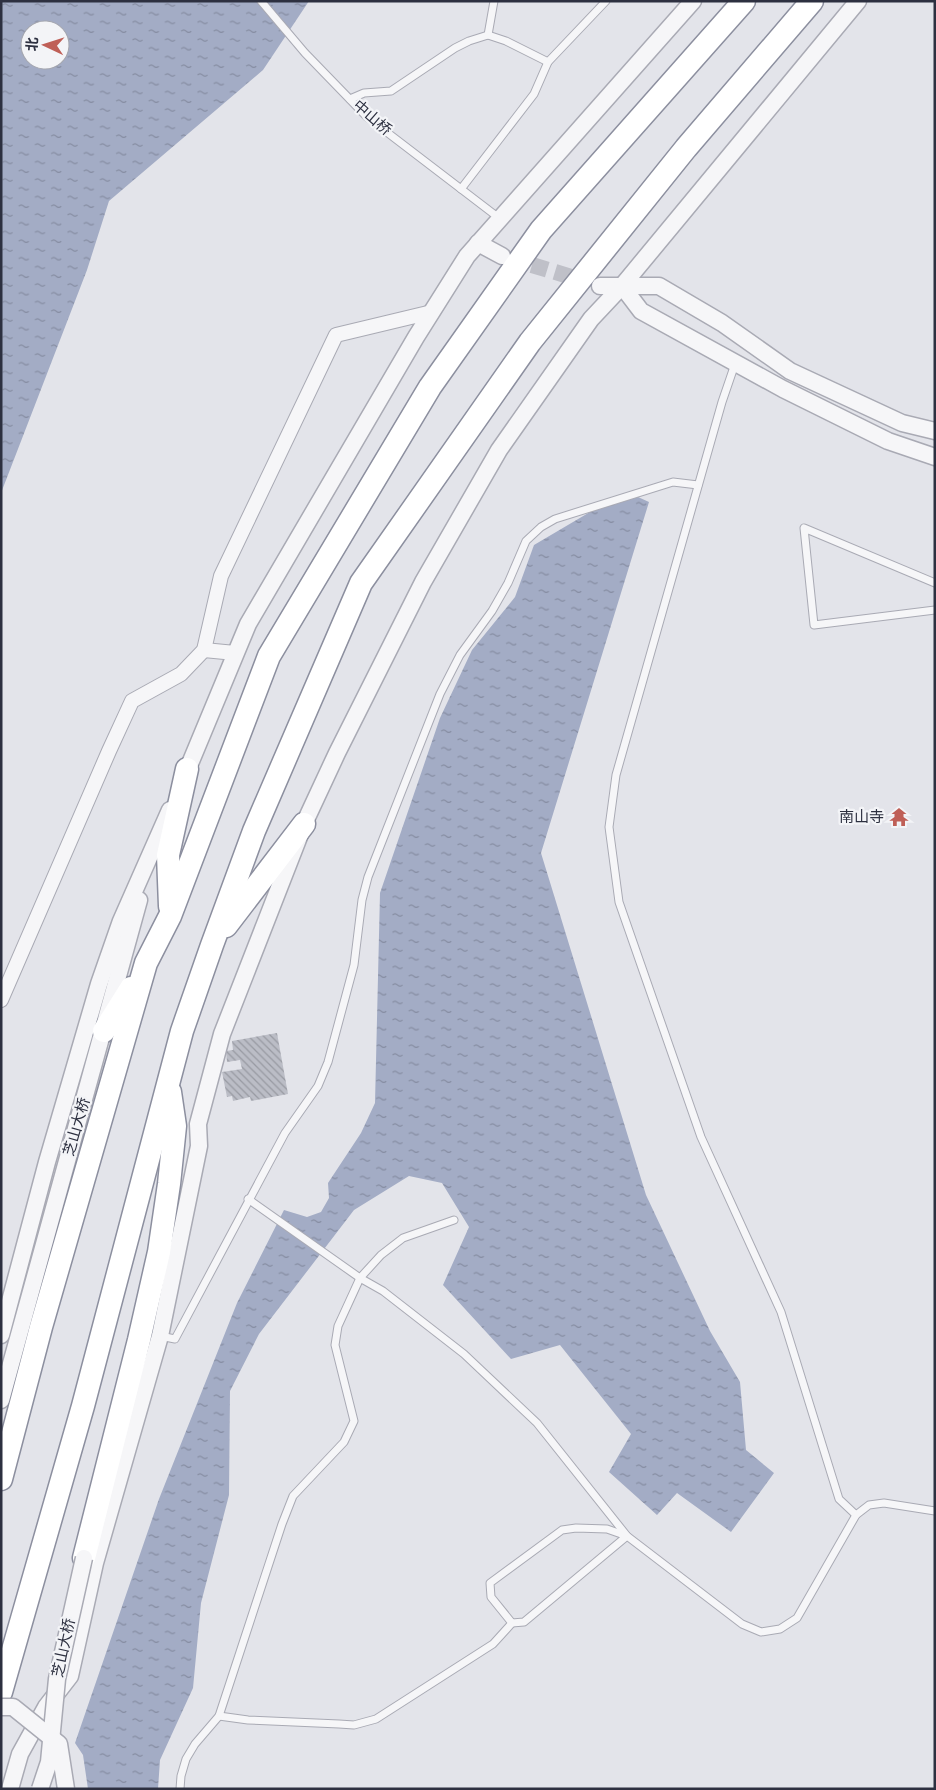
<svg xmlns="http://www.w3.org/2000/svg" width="936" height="1790" font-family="'Sofia Sans Condensed','Noto Sans SC',sans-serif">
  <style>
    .water { fill: url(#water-ripples); fill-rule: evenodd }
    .building { fill: url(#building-back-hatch) }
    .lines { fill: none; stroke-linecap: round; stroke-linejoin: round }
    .tertiary-tunnel { stroke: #bfc0c8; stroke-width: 16; stroke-dasharray: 16 8; stroke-linecap: butt }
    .service-casing { stroke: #a9aab4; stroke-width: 9 }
    .minor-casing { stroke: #a9aab4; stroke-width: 16 }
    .tertiary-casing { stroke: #a9aab4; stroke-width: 19 }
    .trunk-casing { stroke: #8c8f9f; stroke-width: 25 }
    .service { stroke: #f6f6f8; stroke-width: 7 }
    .minor { stroke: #f6f6f8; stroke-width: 14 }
    .tertiary { stroke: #f6f6f8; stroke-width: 16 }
    .trunk { stroke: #fff; stroke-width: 22 }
    .tertiary-bridge-casing { stroke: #a9aab4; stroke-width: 19; stroke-linecap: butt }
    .tertiary-bridge { stroke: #f6f6f8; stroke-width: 16 }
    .labels { text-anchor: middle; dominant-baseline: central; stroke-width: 4.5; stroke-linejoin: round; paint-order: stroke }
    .street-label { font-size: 15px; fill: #2d3040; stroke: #f3f4f7 }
    .poi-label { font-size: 15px; fill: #2d3040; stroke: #f3f4f7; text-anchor: end }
  </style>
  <defs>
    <pattern id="water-ripples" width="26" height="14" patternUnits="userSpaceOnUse" patternTransform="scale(1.25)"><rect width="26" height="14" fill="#a3acc5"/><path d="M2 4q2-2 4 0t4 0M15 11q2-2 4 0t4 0" fill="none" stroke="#858ca1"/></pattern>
    <pattern id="building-back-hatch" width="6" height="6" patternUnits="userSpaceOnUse" patternTransform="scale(1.25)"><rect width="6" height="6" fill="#bbbdc6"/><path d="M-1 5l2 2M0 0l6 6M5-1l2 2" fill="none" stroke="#989aa2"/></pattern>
  </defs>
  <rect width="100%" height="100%" fill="#e3e4ea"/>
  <g class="water">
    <path d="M1 1H309L263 70 109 201 87 270 1 493ZM30 30H60V60H30Z"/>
    <path d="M638 497 649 502 541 853 646 1195 710 1331 740 1382 746 1450 774 1473 731 1532 677 1493 657 1515 609 1472 631 1434 560 1345 511 1359 443 1285 469 1227 442 1183 409 1176 354 1210 259 1334 230 1391 229 1495 201 1603 193 1688 160 1760 158 1789H88L83 1755 75 1743 159 1499 237 1303 284 1210 307 1217 321 1212 329 1198 328 1183 361 1133 375 1103 380 893 440 718 472 650 515 597 534 545 590 512Z"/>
  </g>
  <path class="building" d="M277 1033 288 1094 251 1101 250 1097 233 1101 232 1096 227 1097 222 1072 242 1069 240 1060 227 1062 226 1051 233 1050 232 1041Z"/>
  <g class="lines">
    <path class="tertiary-tunnel" d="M509 258 588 282"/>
    <g class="service-casing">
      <g id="service">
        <path d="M261 1 305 53 367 117 499 218"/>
        <path d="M488 35 494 1"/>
        <path d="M350 99 364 93 391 91 455 48 469 41 488 35 506 41 548 62"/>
        <path d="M461 189 534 94 548 62 606 1"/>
        <path d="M735 364 722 402 616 775 609 827 619 902 701 1137 781 1312 839 1499 856 1515"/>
        <path d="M935 583 804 528 814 625 935 610"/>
        <path d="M248 1199 360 1278 383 1291 464 1354 537 1423 627 1536 742 1624 761 1632 780 1629 797 1618 856 1515 869 1505 884 1503 935 1511"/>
        <path d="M160 1336 175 1339 285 1133 318 1086 328 1062 354 965 362 900 368 877 440 694 460 655 492 611 508 583 526 541 541 527 555 519 673 482 698 485"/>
        <path d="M576 1528 607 1529 627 1536 524 1622 512 1623 491 1597 490 1583 562 1530Z"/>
        <path d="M219 1716 248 1720 339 1724 354 1725 376 1719 493 1644 512 1623"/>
        <path d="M180 1789 181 1776 186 1759 195 1744 219 1716 282 1524 293 1496 344 1442 354 1421 335 1345 338 1326 360 1278 381 1255 403 1238 454 1220"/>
      </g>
    </g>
    <g class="minor-casing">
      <g id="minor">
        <path d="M204 650 235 653"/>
        <path d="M1 1000 109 751 132 701 181 674 204 650 221 576 336 335 432 312"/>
      </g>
    </g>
    <g class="tertiary-casing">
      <g id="tertiary">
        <path d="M478 243 502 256"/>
        <path d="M600 286H659L722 323 790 371 902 423 935 431"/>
        <path d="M622 286 641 311 783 389 888 441 935 457"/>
        <path d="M184 778 248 624 416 337 467 256 693 1"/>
        <path d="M1 1335 47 1162 99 984 121 921 170 810"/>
        <path d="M1 1400 139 900"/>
        <path d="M10 1789 20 1754 46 1707 70 1676 95 1563 160 1336 199 1146 198 1124 222 1034 304 824 337 753 423 582 499 450 591 319 622 286 858 1"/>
      </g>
    </g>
    <g class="trunk-casing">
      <g id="trunk">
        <path d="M170 906 168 855 187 769"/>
        <path d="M226 926 304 824"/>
        <path d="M104 1031 131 988"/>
        <path d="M1 1479 41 1327 146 963 170 916 269 656 430 387 541 230 744 1"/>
        <path d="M84 1558 139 1340 159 1252 169 1184 175 1126 170 1092"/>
        <path d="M1 1692 83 1406 182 1031 212 945 254 831 361 583 530 342 686 148 812 1"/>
      </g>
    </g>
    <use href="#service" class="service"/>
    <use href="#minor" class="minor"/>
    <use href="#tertiary" class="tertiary"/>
    <use href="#trunk" class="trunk"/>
    <g class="tertiary-bridge-casing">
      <g id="tertiary-bridge">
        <path d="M1 1707H13L59 1744 66 1789"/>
        <path d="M40 1789 49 1762 57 1679 84 1558"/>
      </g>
    </g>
    <use href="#tertiary-bridge" class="tertiary-bridge"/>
  </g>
  <defs>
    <g id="temple-bare" transform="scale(1.5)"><path d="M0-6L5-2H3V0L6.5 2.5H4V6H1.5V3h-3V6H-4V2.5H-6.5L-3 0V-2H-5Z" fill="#bf5f57" stroke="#f3f4f7" stroke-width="2.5" paint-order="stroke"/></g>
  </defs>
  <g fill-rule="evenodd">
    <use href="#temple-bare" x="899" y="817"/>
  </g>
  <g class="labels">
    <g class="street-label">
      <text transform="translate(372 118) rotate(41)">中山桥</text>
      <text transform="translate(77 1127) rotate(-74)">芝山大桥</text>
      <text transform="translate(64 1648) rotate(-78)">芝山大桥</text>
    </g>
    <g class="poi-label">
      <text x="884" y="817">南山寺</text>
    </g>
  </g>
  <rect width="936" height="1790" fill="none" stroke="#2d3040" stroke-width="5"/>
  <g transform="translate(45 45) rotate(274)"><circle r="24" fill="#f3f4f7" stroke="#a4a6ae"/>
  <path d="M0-4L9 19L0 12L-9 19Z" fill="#bf5f57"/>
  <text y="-8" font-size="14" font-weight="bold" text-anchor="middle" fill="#2d3040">北</text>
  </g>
</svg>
